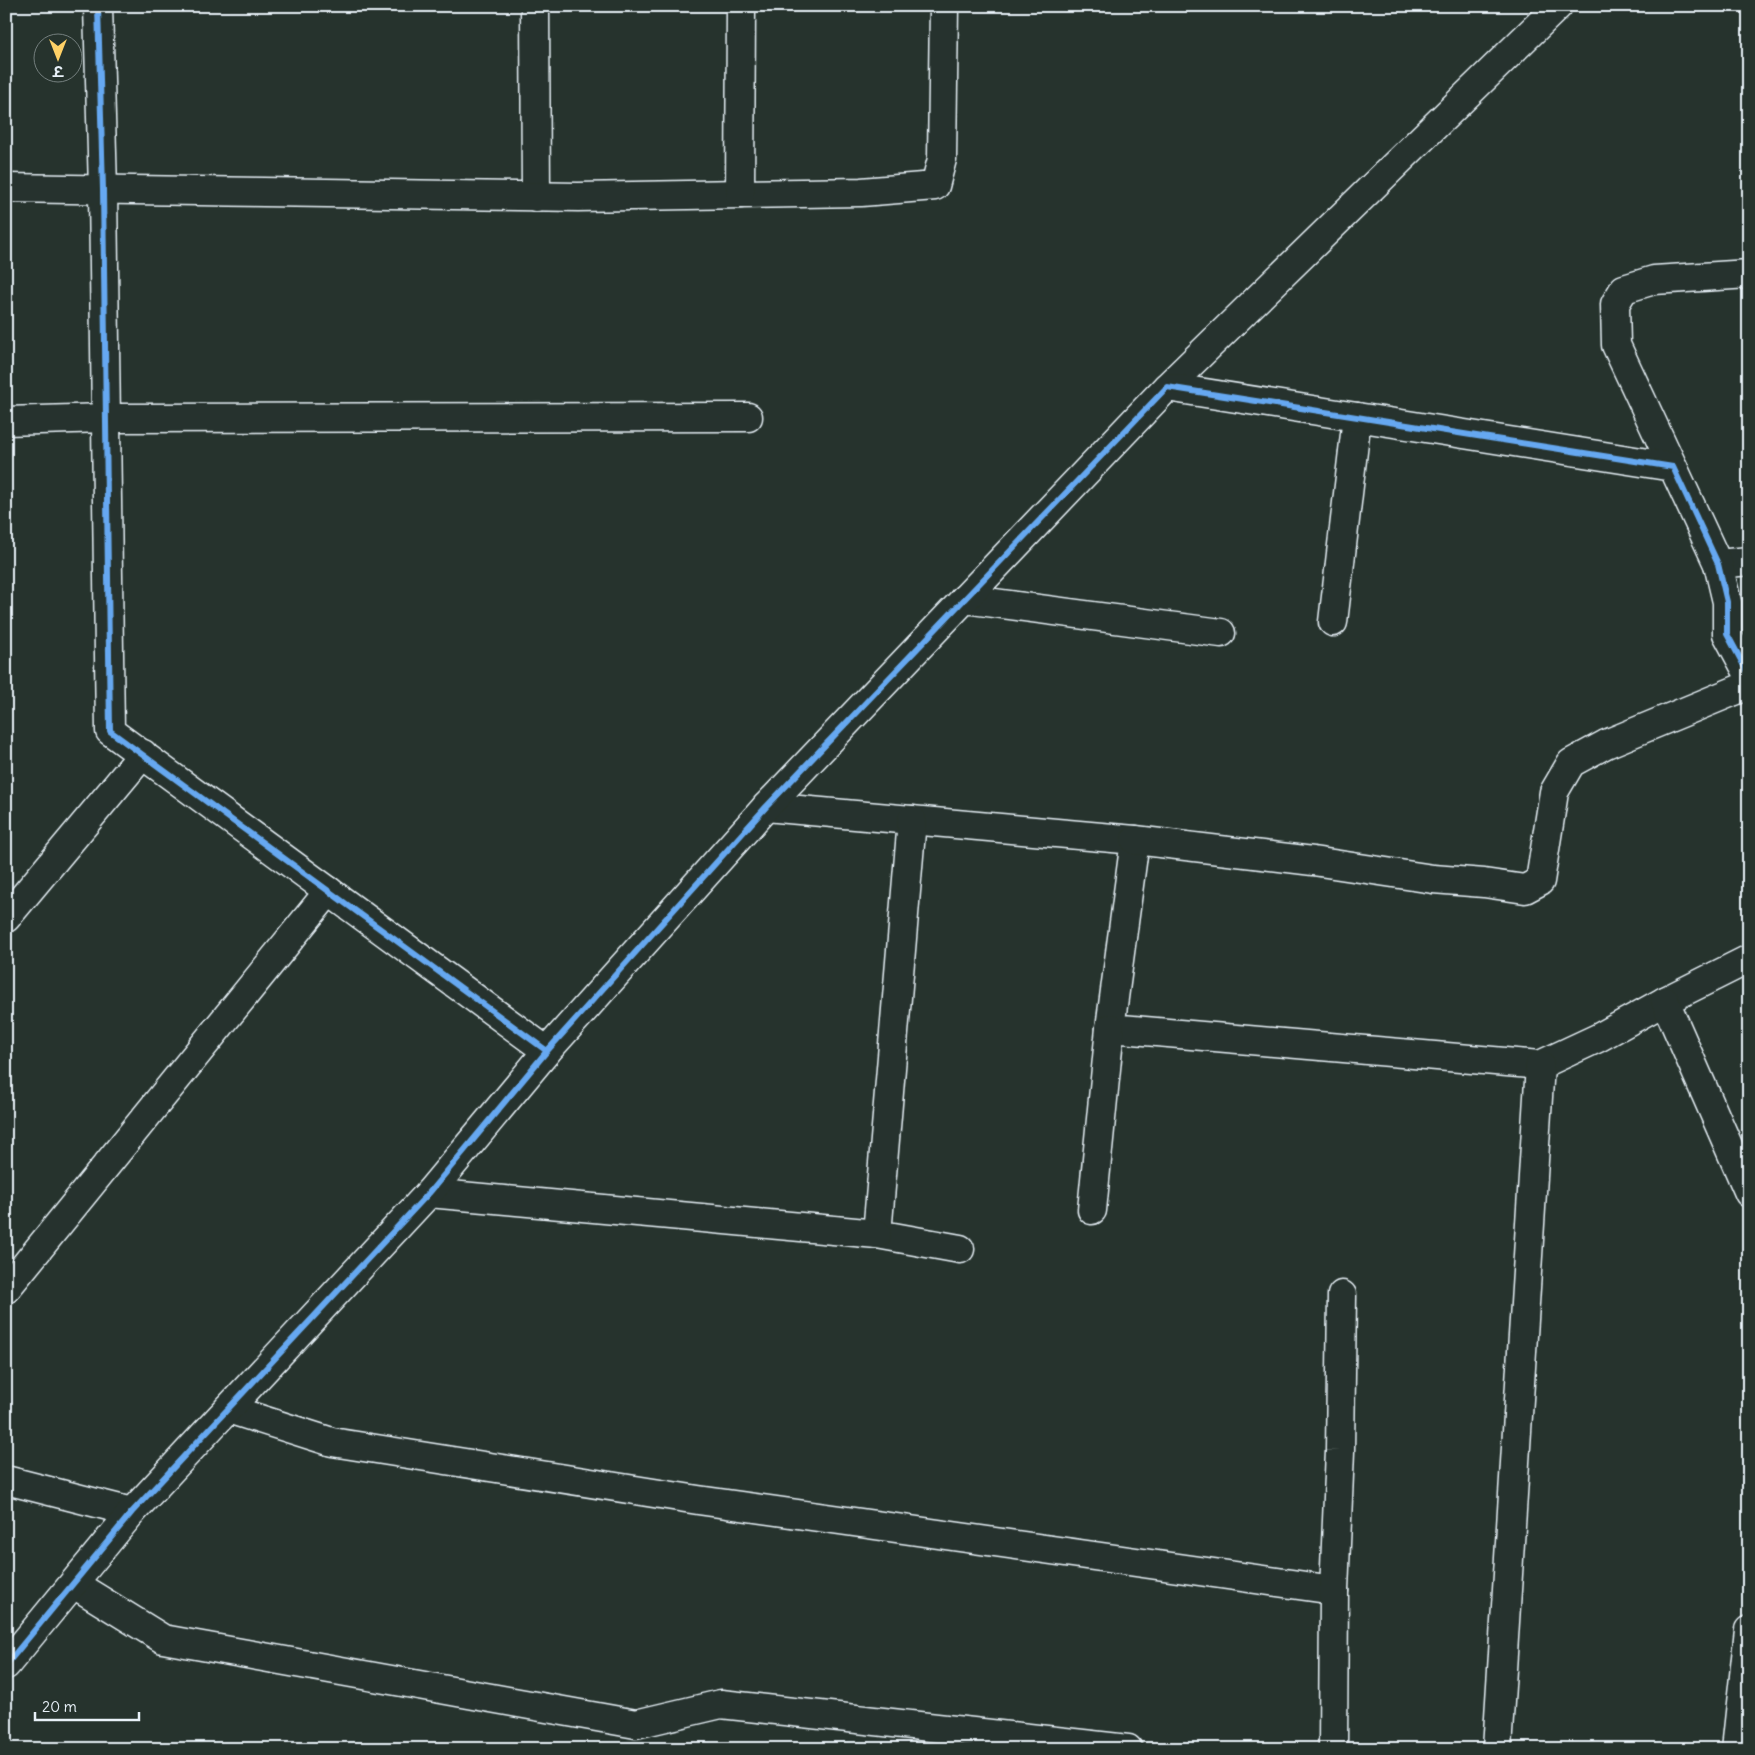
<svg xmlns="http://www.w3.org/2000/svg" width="1755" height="1755" font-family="Delius,'Playpen Sans Deva',sans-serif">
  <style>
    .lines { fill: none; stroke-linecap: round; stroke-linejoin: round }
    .street-casing { stroke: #e8f1f8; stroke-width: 31 }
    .street { stroke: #26332d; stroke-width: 28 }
    .cycleway-casing { stroke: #26332d; stroke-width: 9 }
    .cycleway { stroke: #66a8f1; stroke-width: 6 }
  </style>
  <rect width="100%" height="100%" fill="#26332d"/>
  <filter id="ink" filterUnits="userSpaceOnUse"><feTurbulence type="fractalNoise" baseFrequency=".02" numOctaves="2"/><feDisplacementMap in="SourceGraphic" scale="10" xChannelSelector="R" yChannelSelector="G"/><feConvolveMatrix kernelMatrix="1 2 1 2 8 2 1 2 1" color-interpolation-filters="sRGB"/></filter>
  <g filter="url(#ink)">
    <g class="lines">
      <g class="street-casing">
        <g id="street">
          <path d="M98 6 103 190 110 731 547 1051"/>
          <path d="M535 6 536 197"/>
          <path d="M6 188 578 197 861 192 935 186 942 159 944 6"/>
          <path d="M740 194 741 6"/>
          <path d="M1167 387 1558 6"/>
          <path d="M6 421 106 418 748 417"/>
          <path d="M1673 467 1616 345 1615 304 1624 289 1654 280 1749 274"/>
          <path d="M1718 564 1749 561"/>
          <path d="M964 599 1221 633"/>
          <path d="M1333 622 1357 417"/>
          <path d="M766 807 1135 840 1110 1028 1540 1065 1598 1038 1665 1001 1749 959"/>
          <path d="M912 820 877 1234 960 1249"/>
          <path d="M1135 840 1313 861 1433 879 1484 883 1525 889 1540 881 1554 792 1571 763 1606 744 1749 685"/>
          <path d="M6 918 143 754"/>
          <path d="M1665 1001 1749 1193"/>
          <path d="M429 1193 877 1234"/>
          <path d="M1092 1210 1110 1028"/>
          <path d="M6 1289 329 891"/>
          <path d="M228 1409 332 1442 698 1500 1334 1590"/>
          <path d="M6 1480 132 1512"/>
          <path d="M74 1584 163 1639 636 1724 721 1704 1128 1749"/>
          <path d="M6 1665 132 1512 429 1193 547 1051 766 807 1167 387 1673 467 1718 564 1727 602V634L1749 675"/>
          <path d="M1333 1749 1334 1590 1340 1451 1342 1295"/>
          <path d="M1497 1749 1540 1065"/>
          <path d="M1736 1749 1749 1630"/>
        </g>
      </g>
      <use href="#street" class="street"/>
      <g class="cycleway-casing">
        <g id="cycleway">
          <path d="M98 6 103 190 110 731 547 1051"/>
          <path d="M6 1665 132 1512 429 1193 547 1051 766 807 1167 387 1673 467 1718 564 1727 602V634L1749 675"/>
        </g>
      </g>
      <use href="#cycleway" class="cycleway"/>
    </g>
  </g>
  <rect width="1755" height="1755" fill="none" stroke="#26332d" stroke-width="25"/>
  <rect x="12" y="12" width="1730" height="1730" fill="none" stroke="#e8f1f8" stroke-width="2" filter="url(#ink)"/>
  <g transform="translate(58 58) rotate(180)"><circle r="24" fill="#26332d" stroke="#747f7e"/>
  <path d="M0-4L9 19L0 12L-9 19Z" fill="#ffd166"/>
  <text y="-8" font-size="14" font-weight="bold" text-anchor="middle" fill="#e8f1f8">उ</text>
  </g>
  <path d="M35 1712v8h104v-8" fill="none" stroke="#e8f1f8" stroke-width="2.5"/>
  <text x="42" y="1712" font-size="15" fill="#e8f1f8" stroke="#26332d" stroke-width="4" paint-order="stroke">20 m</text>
</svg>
